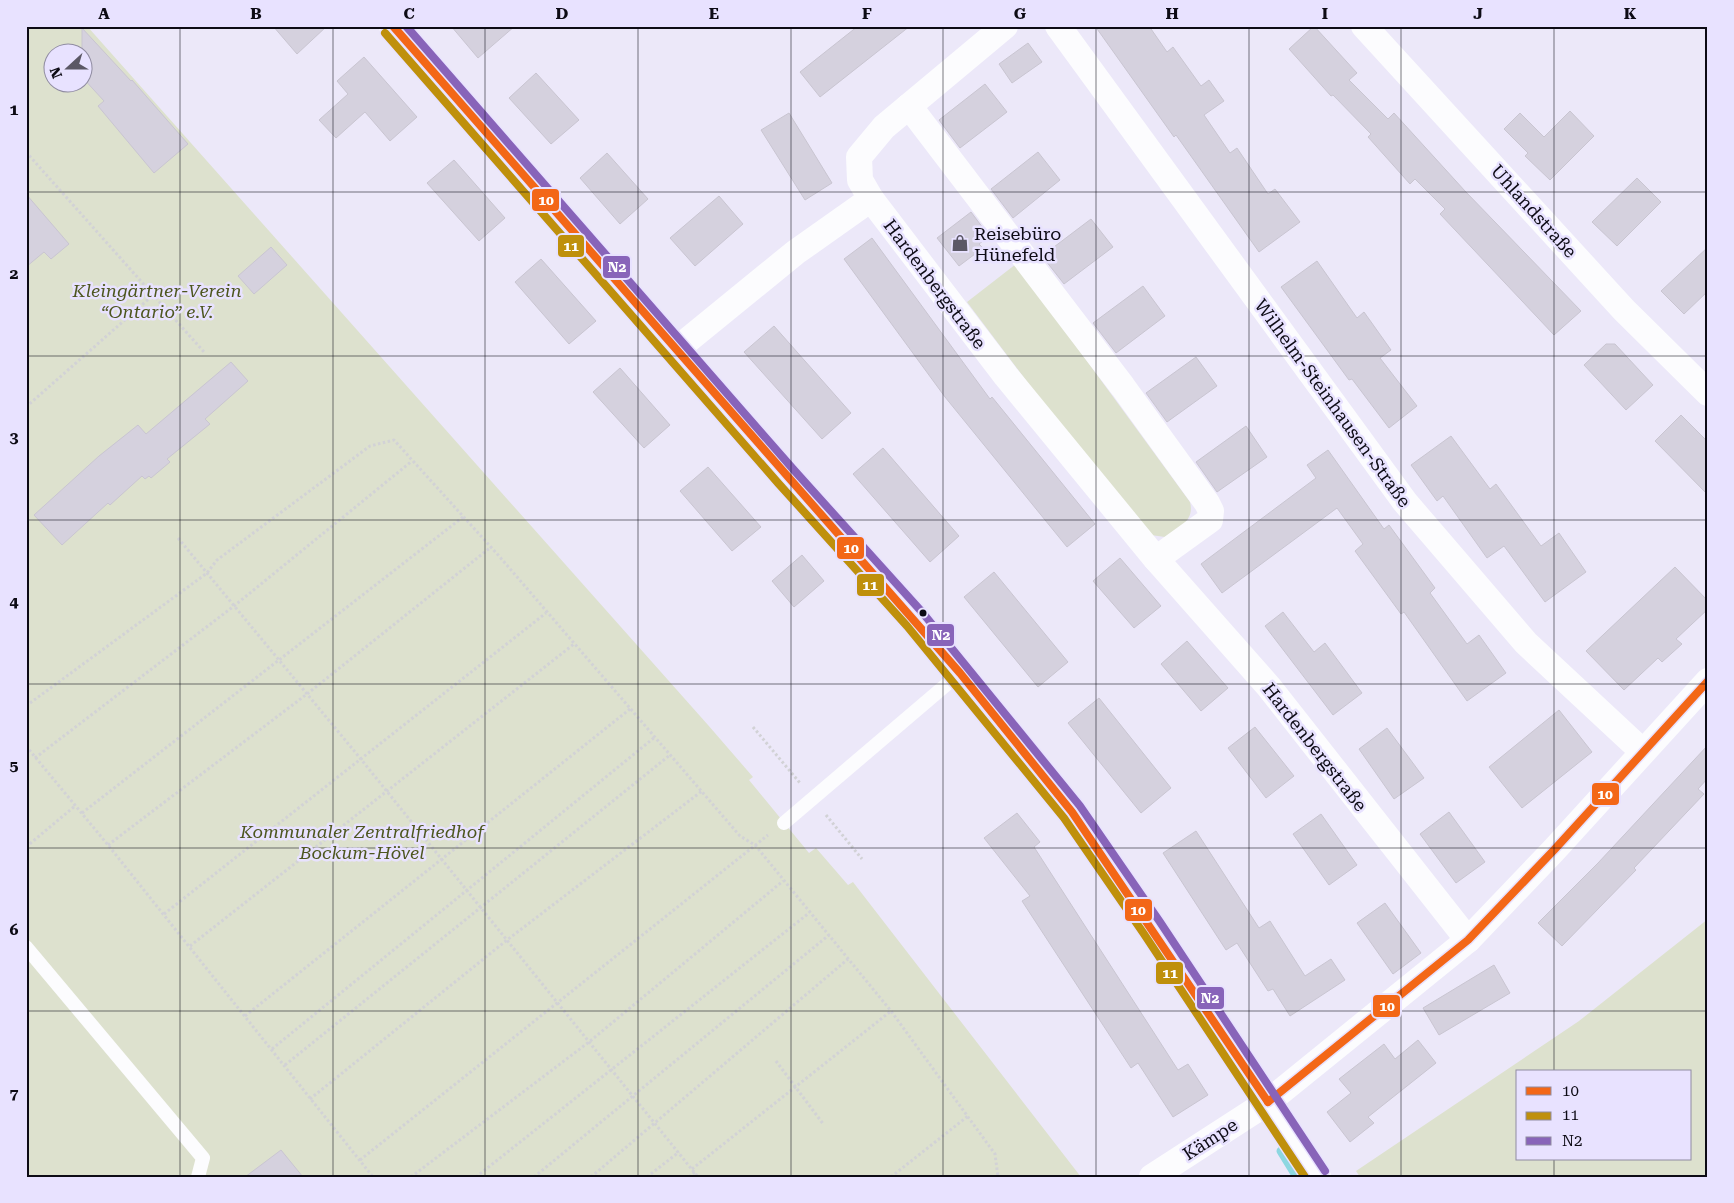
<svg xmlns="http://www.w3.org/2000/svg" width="1734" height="1203" font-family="'Roboto Serif',serif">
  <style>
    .green { fill: #dde1ce; fill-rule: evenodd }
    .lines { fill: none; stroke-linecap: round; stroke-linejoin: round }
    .stream { stroke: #8dd7e1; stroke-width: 9 }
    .building { fill: #d5d1de; stroke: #c9c5d1 }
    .path { stroke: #d2d2d6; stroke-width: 3; stroke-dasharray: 2.5 2.5; stroke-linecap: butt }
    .service { stroke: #fcfcfe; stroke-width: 14 }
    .minor { stroke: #fcfcfe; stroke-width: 26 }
    .tertiary { stroke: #fcfcfe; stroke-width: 28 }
    .bus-1-casing { stroke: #e8e2ff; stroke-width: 11 }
    .bus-2-casing { stroke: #e8e2ff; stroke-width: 11 }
    .bus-3-casing { stroke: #e8e2ff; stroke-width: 11 }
    .bus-1 { stroke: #f36717; stroke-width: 8 }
    .bus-2 { stroke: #bf900c; stroke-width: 8 }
    .bus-3 { stroke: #8864b9; stroke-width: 8 }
    .grid { fill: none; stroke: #0d0b15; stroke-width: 1; stroke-opacity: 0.55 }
    .bus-dot { fill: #0d0b15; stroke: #e8e2ff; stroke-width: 2 }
    .labels { text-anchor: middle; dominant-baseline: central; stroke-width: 5; stroke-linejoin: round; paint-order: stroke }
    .street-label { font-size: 18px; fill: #0d0b15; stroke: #e8e2ff }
    .poi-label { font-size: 18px; fill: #0d0b15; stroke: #e8e2ff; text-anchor: start }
    .park-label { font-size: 18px; font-style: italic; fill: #4d561f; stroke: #e8e2ff }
    .line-badge { stroke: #e8e2ff; stroke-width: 2 }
    .badge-label { font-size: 14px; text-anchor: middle; font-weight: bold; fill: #fff }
    .neatline { fill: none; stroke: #0d0b15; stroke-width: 2 }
    .grid-label { font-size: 16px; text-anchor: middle; font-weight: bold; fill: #0d0b15 }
  </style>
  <rect width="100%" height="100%" fill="#ece8f9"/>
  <g class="green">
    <path d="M26 26H87L708 725 753 777 749 780 809 853 816 848 848 885 853 882 1081 1177H26ZM52 52H82V82H52Z"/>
    <path d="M1016 264 1190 502C1195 521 1179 527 1165 537L1151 535 1043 403 967 302Z"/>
    <path d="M1708 919V1177H1360L1356 1171 1579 1021ZM1518 1072H1690V1159H1518Z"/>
  </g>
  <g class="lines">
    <path class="stream" d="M1281 1151 1297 1177"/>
  </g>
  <g class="building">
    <path d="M273 26H327L297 54Z"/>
    <path d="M451 26H515L478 58Z"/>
    <path d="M858 26H910L820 97 800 72Z"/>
    <path d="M1095 26H1149L1167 52 1173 47 1201 86 1209 80 1224 101 1204 115 1230 153 1237 148 1268 194 1275 189 1300 222 1259 252 1176 135 1174 137Z"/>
    <path d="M1314 26 1357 73 1349 80 1388 119 1394 113 1465 191 1581 311 1554 335 1440 214 1445 209 1415 179 1410 184 1368 137 1371 134 1333 95 1331 96 1289 49Z"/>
    <path d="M82 28 131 81 132 80 188 144 154 173 98 106 104 101 82 77Z"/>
    <path d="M1028 43 1042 62 1012 83 999 64Z"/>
    <path d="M364 57 417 117 390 141 365 112 336 138 319 120 348 94 337 81Z"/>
    <path d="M536 73 579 120 551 144 509 98Z"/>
    <path d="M985 84 1007 112 960 148 939 120Z"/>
    <path d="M1570 111 1594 136 1550 180 1525 156 1528 153 1504 129 1520 113 1544 137Z"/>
    <path d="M789 113 832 183 805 200 761 130Z"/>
    <path d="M1038 152 1060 180 1013 218 991 189Z"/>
    <path d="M607 153 648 199 620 224 580 178Z"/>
    <path d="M454 160 505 218 479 241 427 183Z"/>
    <path d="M1637 178 1661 202 1617 246 1592 222Z"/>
    <path d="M26 194 69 244 51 259 44 252 26 267Z"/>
    <path d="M719 196 743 224 695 266 670 238Z"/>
    <path d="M971 212 989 236 979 244 983 248 959 266 937 238Z"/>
    <path d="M1091 219 1113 247 1064 284 1042 256Z"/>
    <path d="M872 238 990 399 992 397 1095 524 1067 547 945 397 844 259Z"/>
    <path d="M271 247 287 265 254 294 238 276Z"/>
    <path d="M1708 247V291L1684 314 1661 291Z"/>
    <path d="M541 259 596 321 569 344 515 282Z"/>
    <path d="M1317 261 1357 318 1364 312 1391 350 1380 358 1417 406 1389 428 1352 379 1349 380 1281 287Z"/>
    <path d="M1143 286 1165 316 1116 353 1093 323Z"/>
    <path d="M774 326 851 413 822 439 744 352Z"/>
    <path d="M1606 344H1615L1653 385 1626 410 1584 365Z"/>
    <path d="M1196 357 1217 386 1167 422 1146 393Z"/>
    <path d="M231 362 248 381 205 419 210 424 167 459 170 462 151 478 149 476 145 479 142 476 110 505 108 503 62 545 34 515 99 456 138 425 146 434Z"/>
    <path d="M620 368 670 425 644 448 593 392Z"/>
    <path d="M1681 415 1708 442V495L1655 441Z"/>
    <path d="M1246 426 1267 457 1217 492 1196 462Z"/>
    <path d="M1451 436 1490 489 1496 484 1541 546 1559 533 1586 572 1545 602 1504 546 1487 558 1443 496 1437 501 1411 465Z"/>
    <path d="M883 448 959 536 930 562 853 474Z"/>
    <path d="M1328 450 1384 529 1389 525 1435 588 1430 593 1467 644 1479 635 1506 673 1467 701 1404 612 1401 614 1355 551 1363 544 1337 508 1222 593 1201 564 1316 478 1307 465Z"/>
    <path d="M708 467 761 527 732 551 680 491Z"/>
    <path d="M802 555 824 581 794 607 772 581Z"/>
    <path d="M1120 558 1161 606 1134 628 1093 581Z"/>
    <path d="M1675 567 1708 601V609L1676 639 1682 644 1662 662 1658 658 1624 690 1586 651Z"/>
    <path d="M994 572 1068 662 1038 687 964 597Z"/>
    <path d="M1283 612 1314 652 1325 643 1362 693 1333 715 1265 626Z"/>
    <path d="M1187 641 1228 688 1201 711 1161 664Z"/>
    <path d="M1099 698 1171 788 1141 813 1068 723Z"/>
    <path d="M1559 710 1592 752 1522 808 1489 767Z"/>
    <path d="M1255 727 1294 776 1266 798 1228 748Z"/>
    <path d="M1387 728 1424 778 1394 799 1359 749Z"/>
    <path d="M1708 745V778L1698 789 1704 794 1634 868 1636 870 1562 946 1538 923 1598 863Z"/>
    <path d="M1449 812 1485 862 1456 883 1420 834Z"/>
    <path d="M1017 813 1040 842 1034 847 1178 1070 1188 1064 1208 1095 1173 1117 1138 1063 1131 1068 1022 901 1030 896 984 838Z"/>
    <path d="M1321 814 1357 865 1329 885 1293 834Z"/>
    <path d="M1196 831 1259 928 1270 921 1305 976 1331 959 1345 980 1290 1016 1273 989 1268 991 1237 943 1226 950 1163 853Z"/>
    <path d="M1385 903 1421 953 1393 974 1357 923Z"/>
    <path d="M1494 965 1510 993 1439 1035 1423 1008Z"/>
    <path d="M1418 1040 1436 1063 1368 1117 1374 1123 1350 1142 1327 1112 1351 1093 1339 1079 1384 1044 1395 1059Z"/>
    <path d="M281 1150 303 1177H245Z"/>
  </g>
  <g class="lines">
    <g class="path">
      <path d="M26 152 204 352"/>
      <path d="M26 407 152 296"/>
      <path d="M178 538 360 758 698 1177"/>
      <path d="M26 706 207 573 217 560 370 446 394 440 499 556 740 836 755 845 891 1011 995 1154 998 1177"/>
      <path d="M753 727 800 783"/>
      <path d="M26 746 108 845 373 1177"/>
      <path d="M35 758 234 606 412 461"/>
      <path d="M82 813 463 517"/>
      <path d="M826 815 862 859"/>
      <path d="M108 845 307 694 491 547"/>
      <path d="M26 847 75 806"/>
      <path d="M164 914 546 613"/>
      <path d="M190 946 574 644"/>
      <path d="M245 1016 630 709"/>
      <path d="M272 1049 655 737"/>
      <path d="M776 1061 824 1125"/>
      <path d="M285 1065 670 755"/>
      <path d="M310 1099 507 940 702 791"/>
      <path d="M360 1160 768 835"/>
      <path d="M692 1169 891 1011"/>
      <path d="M411 1177 589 1042 783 881"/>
      <path d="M476 1177 809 913"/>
      <path d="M534 1177 829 935"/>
      <path d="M591 1177 848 959"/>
      <path d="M647 1177 679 1152"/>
      <path d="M689 1177 695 1172"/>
      <path d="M891 1177 968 1116"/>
    </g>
    <g class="service">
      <path d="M784 823 960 673"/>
      <path d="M26 947 203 1158 198 1177"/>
    </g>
    <g class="minor">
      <path d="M1058 26 1405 502 1526 643 1642 751"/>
      <path d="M1364 26 1624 310 1708 393"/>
      <path d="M909 106 1123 387 1207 503 1211 511 1210 520 1156 559"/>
      <path d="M871 199 860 180 859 157 884 127 1005 26"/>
      <path d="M677 349 796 252 871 199 1006 376 1156 559 1269 687 1468 940"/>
      <path d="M1152 1177 1268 1102 1468 940 1554 850 1708 681"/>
    </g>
    <path class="tertiary" d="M393 26 786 476 915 619 1072 812 1152 928 1317 1177"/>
    <g class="bus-1-casing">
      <g id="bus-1">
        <path d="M393 26 960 673 1072 812 1268 1102"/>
        <path d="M1268 1102 1468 940 1554 850 1708 681"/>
      </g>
    </g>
    <g class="bus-2-casing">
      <path id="bus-2" d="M385 33 778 483 907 626 1064 818 1144 934 1305 1177"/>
    </g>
    <g class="bus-3-casing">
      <path id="bus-3" d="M406 26 793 469 922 612 1080 806 1160 922 1325 1171"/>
    </g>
    <use href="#bus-1" class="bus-1"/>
    <use href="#bus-2" class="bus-2"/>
    <use href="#bus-3" class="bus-3"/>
  </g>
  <path class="grid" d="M180 26V1177M333 26V1177M485 26V1177M638 26V1177M791 26V1177M943 26V1177M1096 26V1177M1249 26V1177M1401 26V1177M1554 26V1072M26 192H1708M26 356H1708M26 520H1708M26 684H1708M26 848H1708M26 1011H1708M1554 1159V1177"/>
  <defs>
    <g id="shop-bare" transform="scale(1.35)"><path d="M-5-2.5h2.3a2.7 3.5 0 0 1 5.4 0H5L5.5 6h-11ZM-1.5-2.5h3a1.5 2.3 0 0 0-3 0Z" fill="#5b5865" stroke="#e8e2ff" stroke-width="2.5" paint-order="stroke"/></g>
  </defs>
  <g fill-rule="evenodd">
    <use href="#shop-bare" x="960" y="243"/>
  </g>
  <circle class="bus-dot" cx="923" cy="613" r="4.5"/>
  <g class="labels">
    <g class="street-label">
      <text transform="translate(1534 211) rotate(48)">Uhlandstraße</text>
      <text transform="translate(935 284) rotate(53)">Hardenbergstraße</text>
      <text transform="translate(1333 403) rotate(54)">Wilhelm-Steinhausen-Straße</text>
      <text transform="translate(1315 747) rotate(52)">Hardenbergstraße</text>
      <text transform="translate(1210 1139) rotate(-33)">Kämpe</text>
    </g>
    <g class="poi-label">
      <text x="974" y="233">Reisebüro<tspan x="974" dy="21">Hünefeld</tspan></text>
    </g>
    <g class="park-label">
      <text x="157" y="290">Kleingärtner-Verein<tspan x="157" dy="21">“Ontario” e.V.</tspan></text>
      <text x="362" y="831">Kommunaler Zentralfriedhof<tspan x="362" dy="21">Bockum-Hövel</tspan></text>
    </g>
  </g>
  <g class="line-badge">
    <rect x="531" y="188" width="29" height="24" rx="5" fill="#f36717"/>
    <rect x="557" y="234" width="28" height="24" rx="5" fill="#bf900c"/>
    <rect x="602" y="255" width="29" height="24" rx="5" fill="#8864b9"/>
    <rect x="836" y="536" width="29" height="24" rx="5" fill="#f36717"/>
    <rect x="856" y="573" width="29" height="24" rx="5" fill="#bf900c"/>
    <rect x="926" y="623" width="29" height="24" rx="5" fill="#8864b9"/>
    <rect x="1591" y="782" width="29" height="24" rx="5" fill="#f36717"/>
    <rect x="1124" y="898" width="29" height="24" rx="5" fill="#f36717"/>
    <rect x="1155" y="961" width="29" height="24" rx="5" fill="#bf900c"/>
    <rect x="1196" y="986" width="29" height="24" rx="5" fill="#8864b9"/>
    <rect x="1372" y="994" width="29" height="24" rx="5" fill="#f36717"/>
  </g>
  <g class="badge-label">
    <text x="546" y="205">10</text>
    <text x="571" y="251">11</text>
    <text x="617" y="272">N2</text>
    <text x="851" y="553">10</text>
    <text x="870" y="590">11</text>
    <text x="941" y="640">N2</text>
    <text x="1605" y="799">10</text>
    <text x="1138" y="915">10</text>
    <text x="1170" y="978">11</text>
    <text x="1210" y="1003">N2</text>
    <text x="1387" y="1011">10</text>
  </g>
  <rect width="1734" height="1203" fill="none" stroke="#e8e2ff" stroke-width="55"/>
  <rect x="1516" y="1070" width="175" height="90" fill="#e8e2ff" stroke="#908ca1"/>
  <rect x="1526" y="1087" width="25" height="8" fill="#f36717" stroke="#908ca1"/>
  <text x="1562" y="1096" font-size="15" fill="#0d0b15">10</text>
  <rect x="1526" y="1112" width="25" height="8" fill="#bf900c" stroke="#908ca1"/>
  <text x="1562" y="1120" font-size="15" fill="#0d0b15">11</text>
  <rect x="1526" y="1137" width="25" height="8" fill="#8864b9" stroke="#908ca1"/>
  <text x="1562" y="1146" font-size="15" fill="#0d0b15">N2</text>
  <g transform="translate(68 68) rotate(249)"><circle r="24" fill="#e8e2ff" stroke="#908ca1"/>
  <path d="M0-4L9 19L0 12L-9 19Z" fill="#5b5865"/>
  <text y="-8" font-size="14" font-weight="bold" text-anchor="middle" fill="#0d0b15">N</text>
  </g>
  <rect x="28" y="28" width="1678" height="1148" class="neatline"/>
  <g class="grid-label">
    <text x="104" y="19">A</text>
    <text x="256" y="19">B</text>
    <text x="409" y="19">C</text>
    <text x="562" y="19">D</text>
    <text x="714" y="19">E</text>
    <text x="867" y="19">F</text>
    <text x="1020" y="19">G</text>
    <text x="1172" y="19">H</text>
    <text x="1325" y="19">I</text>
    <text x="1478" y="19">J</text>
    <text x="1630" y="19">K</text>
    <text x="14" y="115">1</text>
    <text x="14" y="279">2</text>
    <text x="14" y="443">3</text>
    <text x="14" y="607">4</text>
    <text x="14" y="771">5</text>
    <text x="14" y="935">6</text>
    <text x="14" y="1099">7</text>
  </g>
</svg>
